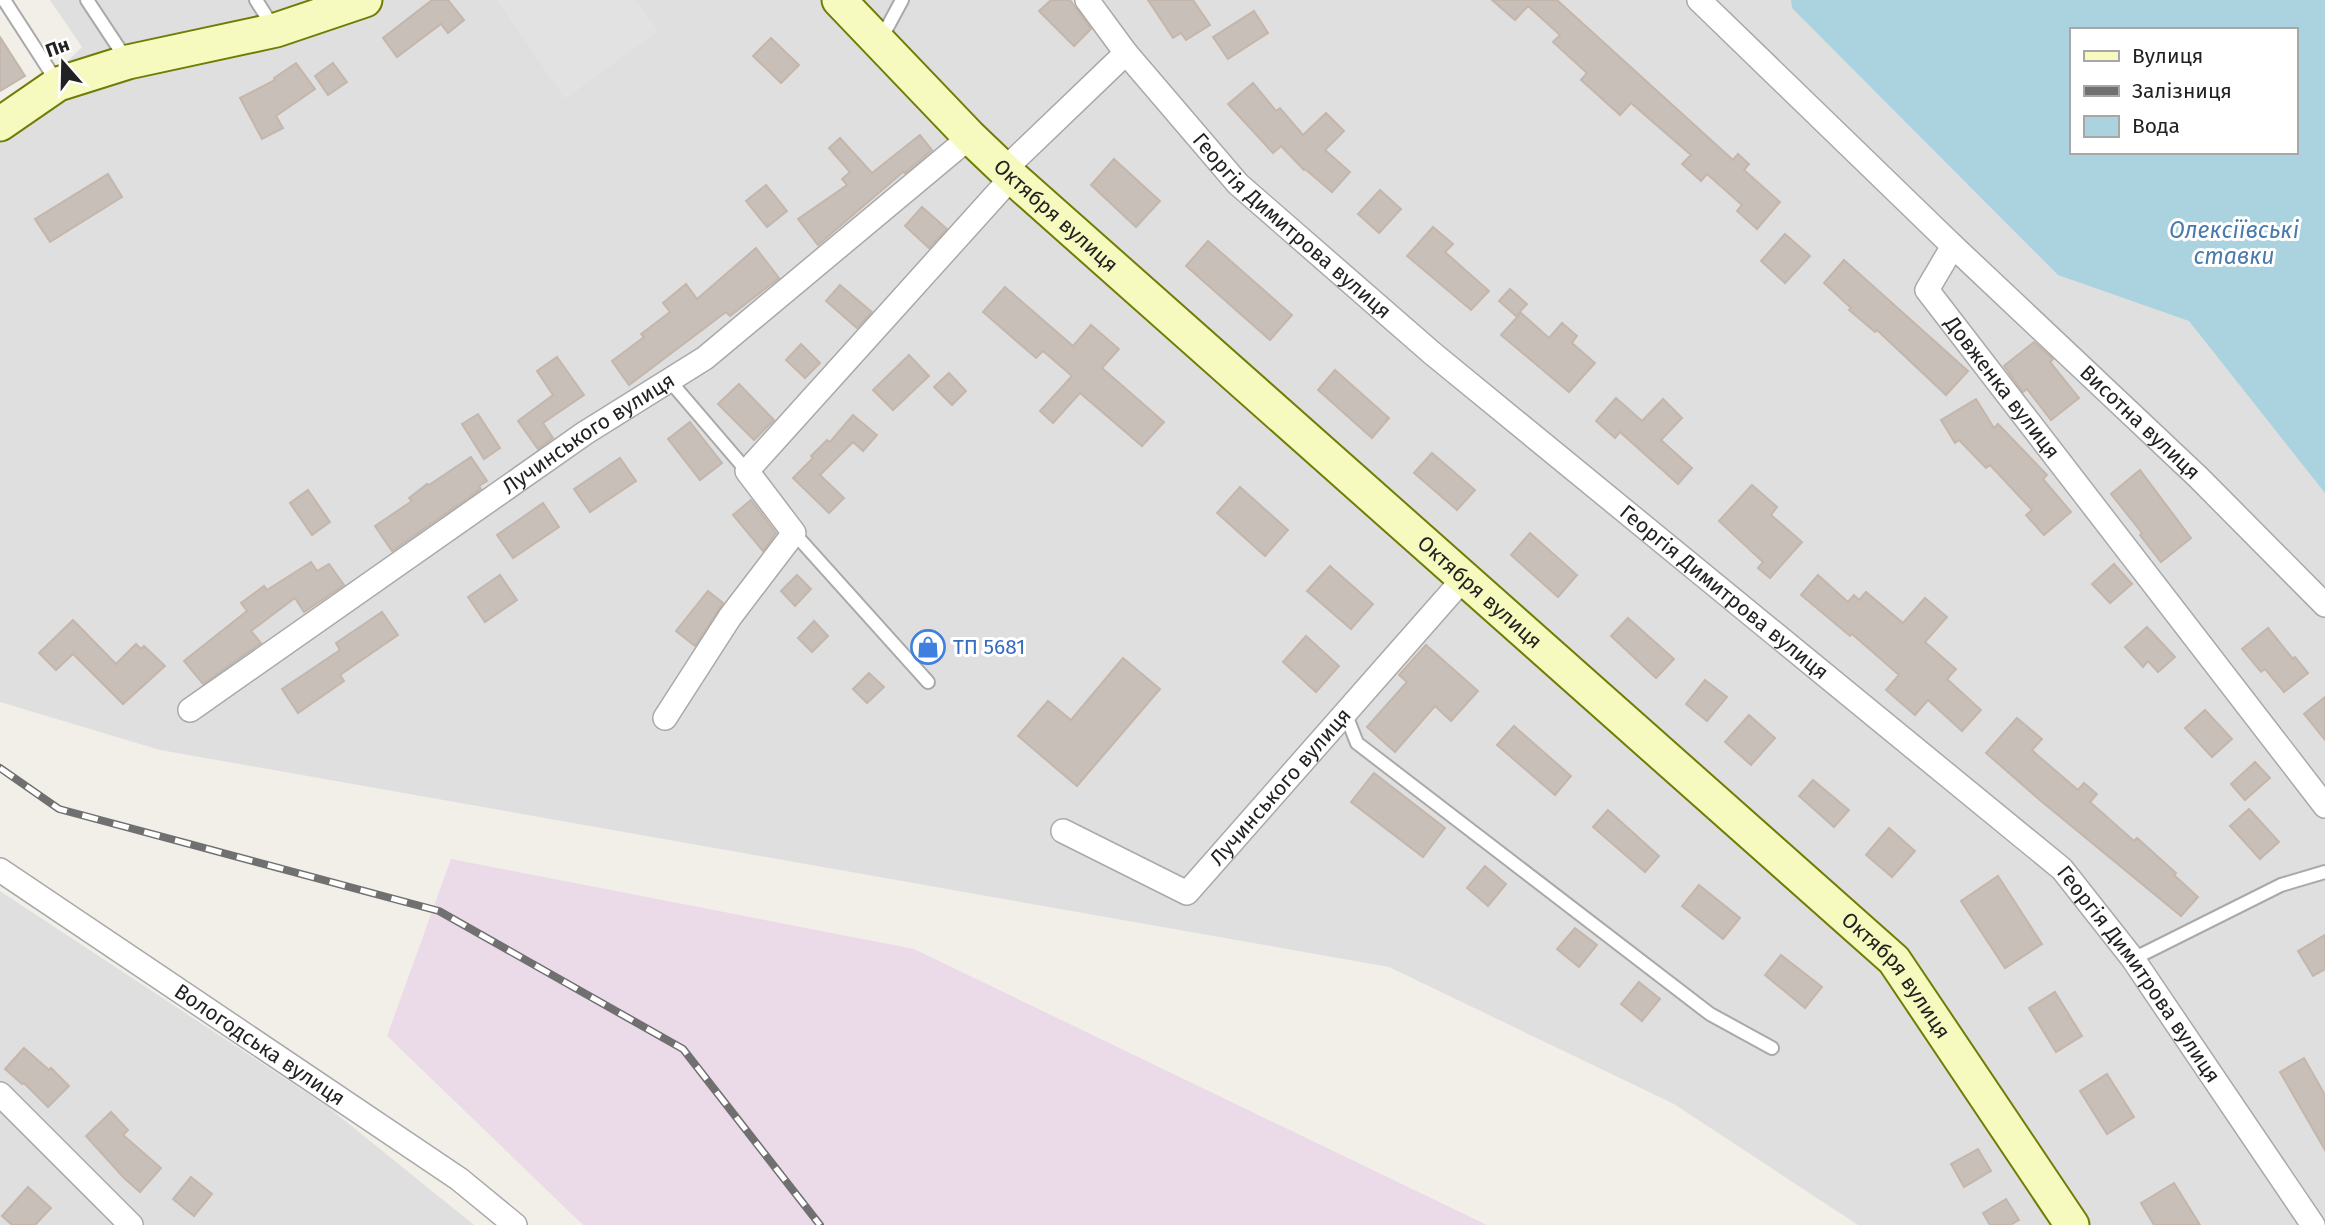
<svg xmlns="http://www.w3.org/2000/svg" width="2325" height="1225" font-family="'Fira Sans',sans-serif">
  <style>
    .residential { fill: #e0dfdf; fill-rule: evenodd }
    .industrial { fill: #ebdbe8 }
    .parking { fill: #e2e2e2 }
    .water { fill: #aad3df; fill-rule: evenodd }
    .building { fill: #c7bfb8; stroke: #c4b6ab; stroke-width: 2 }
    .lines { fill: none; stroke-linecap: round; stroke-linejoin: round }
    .lane-casing { stroke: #a9a9a9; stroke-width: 16 }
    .street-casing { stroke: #a9a9a9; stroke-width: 26 }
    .secondary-casing { stroke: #707d05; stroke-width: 37 }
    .lane { stroke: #fff; stroke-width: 12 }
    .street { stroke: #fff; stroke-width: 23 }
    .secondary { stroke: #f7fabf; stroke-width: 33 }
    .rail-casing { stroke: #707070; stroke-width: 8 }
    .rail { stroke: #fff; stroke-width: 5; stroke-dasharray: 16; stroke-linecap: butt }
    .labels { text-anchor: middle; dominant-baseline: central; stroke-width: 6; stroke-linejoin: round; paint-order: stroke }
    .street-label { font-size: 21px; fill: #222; stroke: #fff }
    .shop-label { font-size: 21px; fill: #366cbe; stroke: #fff; text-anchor: start }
    .water-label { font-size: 23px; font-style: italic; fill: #4a7aab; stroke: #fff }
  </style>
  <rect width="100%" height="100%" fill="#f2efe9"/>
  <g class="residential">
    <path d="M50 0H2325V1225H1858L1674 1104 1389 967 160 750 0 702V127L82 47ZM2071 30H2295V152H2071Z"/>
    <path d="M0 891 328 1107 474 1225H0Z"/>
  </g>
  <path class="industrial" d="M451 859 914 949 1487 1225H583L387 1036Z"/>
  <path class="parking" d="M497 0H636L658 31 565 99Z"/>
  <path class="water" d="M1791 0H2325V493L2189 321 2058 275 1792 8ZM2071 30H2295V152H2071Z"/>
  <g class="building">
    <path d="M432 0H448L464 20 448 33 441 24 397 57 383 38Z"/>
    <path d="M1051 0H1070L1091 29 1074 46 1039 11Z"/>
    <path d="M1148 0H1193L1210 25 1186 40 1181 33 1173 38Z"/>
    <path d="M1492 0H1557L1733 160 1738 154 1749 164 1744 170 1780 202 1757 229 1737 211 1742 205 1707 174 1701 181 1682 164 1691 155 1631 103 1620 115 1581 80 1587 73 1553 42 1560 35 1528 6 1515 20Z"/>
    <path d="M1254 11 1268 33 1228 59 1213 37Z"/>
    <path d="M0 37 25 76 0 91Z"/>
    <path d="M771 38 799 65 781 83 753 56Z"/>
    <path d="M296 63 315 89 276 116 283 128 262 139 240 98 275 80 274 78Z"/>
    <path d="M333 63 347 82 328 95 315 76Z"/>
    <path d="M1253 83 1276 111 1280 108 1303 135 1326 113 1344 131 1325 150 1350 172 1332 192 1305 169 1304 170 1281 146 1273 153 1228 104Z"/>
    <path d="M920 135 932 150 905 173 903 172 818 245 798 219 847 185 842 179 850 172 829 148 840 138 872 173Z"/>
    <path d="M1114 159 1160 201 1136 227 1091 185Z"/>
    <path d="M108 174 122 197 50 242 35 219Z"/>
    <path d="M766 185 787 211 767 227 746 201Z"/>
    <path d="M1380 190 1401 209 1379 233 1358 214Z"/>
    <path d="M922 207 947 229 929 248 905 226Z"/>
    <path d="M1433 227 1453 244 1445 252 1489 291 1471 310 1407 256Z"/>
    <path d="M1785 234 1810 256 1785 283 1761 261Z"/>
    <path d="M1208 241 1292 315 1270 340 1186 266Z"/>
    <path d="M756 248 779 278 730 316 726 312 629 385 612 361 644 337 641 334 670 312 663 303 686 284 697 299Z"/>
    <path d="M1844 260 1968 371 1946 395 1877 330 1875 332 1849 310 1851 308 1824 283Z"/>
    <path d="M840 285 872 312 857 328 826 301Z"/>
    <path d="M1005 287 1073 346 1091 325 1119 349 1102 368 1164 422 1142 446 1080 393 1053 423 1040 411 1072 376 1043 351 1036 358 983 312Z"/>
    <path d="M1510 289 1527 304 1516 316 1499 301Z"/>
    <path d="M1521 313 1549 338 1562 323 1577 336 1572 343 1595 363 1569 392 1501 335Z"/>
    <path d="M2034 342 2053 359 2050 362 2079 398 2051 420 2027 389 2023 392 2004 366Z"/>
    <path d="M801 344 820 363 805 378 786 360Z"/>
    <path d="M909 355 929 376 893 410 873 390Z"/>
    <path d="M557 357 584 395 543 423 553 438 538 449 518 421 553 395 537 371Z"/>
    <path d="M1335 370 1389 418 1372 438 1318 390Z"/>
    <path d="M949 373 966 391 952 405 934 387Z"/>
    <path d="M739 384 774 420 754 440 718 404Z"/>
    <path d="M1616 398 1642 421 1663 399 1682 418 1661 440 1692 468 1678 484 1620 432 1615 438 1596 421Z"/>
    <path d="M1976 399 1994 428 1998 424 2047 475 2043 479 2071 512 2044 535 2026 515 2032 510 1990 465 1986 468 1959 440 1955 443 1941 420Z"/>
    <path d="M478 414 500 448 484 459 462 424Z"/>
    <path d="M853 415 877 435 863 451 853 442 820 475 844 498 829 513 793 478 813 458 811 456 827 440 830 442Z"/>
    <path d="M690 422 722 463 700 480 668 439Z"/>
    <path d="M1432 453 1475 490 1457 510 1414 473Z"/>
    <path d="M471 457 487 481 479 486 481 489 392 551 375 526 412 501 409 498 427 484 429 485Z"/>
    <path d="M620 458 636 481 590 512 574 489Z"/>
    <path d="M2140 470 2191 538 2161 562 2140 535 2142 533 2111 494Z"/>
    <path d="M1752 485 1777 507 1771 515 1802 542 1770 578 1758 568 1763 562 1719 521Z"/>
    <path d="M1240 487 1288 530 1265 556 1217 513Z"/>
    <path d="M308 490 330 522 312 535 290 503Z"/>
    <path d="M751 500 776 533 763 551 733 515Z"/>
    <path d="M543 503 559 527 513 558 497 535Z"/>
    <path d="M1530 533 1577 575 1558 597 1511 555Z"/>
    <path d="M311 562 317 571 329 564 344 585 304 612 295 598 251 631 261 643 203 684 184 661 247 611 241 603 264 586 267 590Z"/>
    <path d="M2114 564 2132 584 2110 603 2092 584Z"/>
    <path d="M1330 566 1373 604 1351 629 1307 591Z"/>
    <path d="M500 575 517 600 485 622 468 597Z"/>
    <path d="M797 575 811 589 795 606 781 591Z"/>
    <path d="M1818 575 1848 602 1854 595 1859 600 1866 592 1903 623 1925 598 1947 617 1925 642 1956 669 1947 679 1981 710 1962 731 1928 700 1915 715 1886 690 1899 675 1852 634 1850 636 1801 595Z"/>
    <path d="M708 591 723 603 695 646 676 631Z"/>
    <path d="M382 612 398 635 340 675 344 681 298 713 282 689 340 650 336 643Z"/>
    <path d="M1628 618 1674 659 1656 678 1611 636Z"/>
    <path d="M73 620 116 664 136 644 141 649 144 646 165 666 123 704 73 654 56 670 39 653Z"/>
    <path d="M814 621 828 636 812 652 798 638Z"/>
    <path d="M2147 627 2175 657 2158 672 2148 661 2143 667 2125 647Z"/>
    <path d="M2268 628 2293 659 2295 657 2308 673 2284 692 2265 669 2261 672 2242 649Z"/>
    <path d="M1306 636 1339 666 1316 692 1283 662Z"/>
    <path d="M1426 645 1478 691 1451 721 1435 706 1395 752 1367 727 1407 682 1399 675Z"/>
    <path d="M1123 658 1160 689 1077 786 1018 736 1048 701 1071 720Z"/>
    <path d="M869 673 884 687 867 703 853 689Z"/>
    <path d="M1705 680 1727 697 1707 721 1686 704Z"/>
    <path d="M2325 697V740L2304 714Z"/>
    <path d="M2205 710 2232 739 2212 757 2185 728Z"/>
    <path d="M1749 715 1775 738 1751 765 1725 742Z"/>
    <path d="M2017 718 2042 739 2032 750 2036 754 2078 790 2084 783 2097 794 2090 802 2134 841 2137 838 2176 873 2174 875 2198 897 2181 916 2041 801 1986 753Z"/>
    <path d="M1514 726 1571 776 1555 795 1497 745Z"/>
    <path d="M2255 762 2270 778 2245 800 2231 784Z"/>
    <path d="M1374 773 1445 828 1423 857 1351 802Z"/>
    <path d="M1813 780 1849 810 1834 827 1799 796Z"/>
    <path d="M2249 809 2279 842 2260 859 2230 826Z"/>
    <path d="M1608 810 1659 856 1645 872 1593 827Z"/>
    <path d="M1889 828 1915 851 1892 877 1866 855Z"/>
    <path d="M1485 866 1506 884 1488 906 1467 888Z"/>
    <path d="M1998 876 2042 944 2005 968 1961 901Z"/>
    <path d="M1699 885 1740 918 1723 939 1682 906Z"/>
    <path d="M1575 928 1597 945 1579 967 1557 949Z"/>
    <path d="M2325 935V969L2313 976 2298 951Z"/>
    <path d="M1781 955 1822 987 1805 1008 1765 975Z"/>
    <path d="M1639 982 1660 999 1642 1021 1621 1004Z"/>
    <path d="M2055 992 2082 1036 2056 1052 2029 1008Z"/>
    <path d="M24 1048 49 1070 51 1068 69 1086 48 1107 24 1083 22 1084 5 1069Z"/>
    <path d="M2304 1058 2325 1095V1150L2280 1072Z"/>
    <path d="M2107 1074 2134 1117 2107 1134 2080 1091Z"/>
    <path d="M111 1112 128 1130 123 1135 161 1168 140 1192 124 1178 86 1136Z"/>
    <path d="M1978 1149 1991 1171 1964 1187 1951 1164Z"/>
    <path d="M191 1177 212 1194 194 1216 173 1199Z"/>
    <path d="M2174 1183 2200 1225H2154L2141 1203Z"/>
    <path d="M28 1187 51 1208 35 1225H12L2 1216Z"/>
    <path d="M2006 1199 2019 1220 2010 1225H1990L1983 1213Z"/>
  </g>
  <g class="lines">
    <g class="lane-casing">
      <g id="lane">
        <path d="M4 0 57 82"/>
        <path d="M87 0 128 62"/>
        <path d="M256 0 273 27"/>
        <path d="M881 39 902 0"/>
        <path d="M669 380 747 471"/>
        <path d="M794 533 928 682"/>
        <path d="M1346 715 1357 743 1710 1014 1772 1048"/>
        <path d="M2133 959 2281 885 2325 872"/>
      </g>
    </g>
    <g class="street-casing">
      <g id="street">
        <path id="s1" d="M1087 0 1126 53 1238 184 1432 353 2062 869 2133 959 2313 1225"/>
        <path id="s2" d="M1699 0 1953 246 1927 290 2325 806"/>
        <path d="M1005 169 1126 53"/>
        <path id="s3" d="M1953 246 2198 477 2325 605"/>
        <path id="s4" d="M190 710 585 433 705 358 970 137"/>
        <path d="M665 718 730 617 794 533 747 471 1012 177"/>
        <path id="s5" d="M1063 831 1187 893 1465 577"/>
        <path id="s6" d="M0 870 459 1179 515 1225"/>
        <path d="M0 1094 131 1225"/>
      </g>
    </g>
    <g class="secondary-casing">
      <g id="secondary">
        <path id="s7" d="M839 0 970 137 1012 177 1894 960 2072 1225"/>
        <path d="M0 124 58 84 128 62 276 30 365 0"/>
      </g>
    </g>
    <use href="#lane" class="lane"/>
    <use href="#street" class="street"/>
    <use href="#secondary" class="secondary"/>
    <g class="rail-casing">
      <path id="rail" d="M0 768 59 809 439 911 683 1049 820 1225"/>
    </g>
    <use href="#rail" class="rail"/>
  </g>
  <defs>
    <g id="shop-ring" transform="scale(1.75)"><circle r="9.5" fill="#fff" stroke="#3f7fe0" stroke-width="1.5"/><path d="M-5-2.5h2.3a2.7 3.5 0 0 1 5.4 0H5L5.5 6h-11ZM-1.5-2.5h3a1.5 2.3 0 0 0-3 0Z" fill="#3f7fe0"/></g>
  </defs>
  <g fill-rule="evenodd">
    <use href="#shop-ring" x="928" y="647"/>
  </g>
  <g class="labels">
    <g class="street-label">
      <text stroke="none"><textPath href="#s7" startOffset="306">Октября вулиця</textPath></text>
      <text stroke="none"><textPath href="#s1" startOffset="306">Георгія Димитрова вулиця</textPath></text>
      <text stroke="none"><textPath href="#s2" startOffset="528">Довженка вулиця</textPath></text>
      <text stroke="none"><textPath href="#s3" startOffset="257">Висотна вулиця</textPath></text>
      <text stroke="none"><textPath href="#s4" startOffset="485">Лучинського вулиця</textPath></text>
      <text stroke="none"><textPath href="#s7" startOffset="873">Октября вулиця</textPath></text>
      <text stroke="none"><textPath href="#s1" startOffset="873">Георгія Димитрова вулиця</textPath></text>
      <text stroke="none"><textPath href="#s5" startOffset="280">Лучинського вулиця</textPath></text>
      <text stroke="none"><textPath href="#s1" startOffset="1440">Георгія Димитрова вулиця</textPath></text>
      <text stroke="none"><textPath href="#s7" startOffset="1440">Октября вулиця</textPath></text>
      <text stroke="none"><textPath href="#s6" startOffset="313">Вологодська вулиця</textPath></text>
    </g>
    <g class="shop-label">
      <text x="953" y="647">ТП 5681</text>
    </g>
    <g class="water-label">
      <text x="2234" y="230">Олексіївські<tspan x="2234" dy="26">ставки</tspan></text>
    </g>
  </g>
  <rect x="2070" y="28" width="228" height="126" fill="#ffffff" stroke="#a7a7a7" stroke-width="2"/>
  <rect x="2084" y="51" width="35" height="10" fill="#f7fabf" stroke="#a7a7a7" stroke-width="2"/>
  <text x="2132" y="63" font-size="21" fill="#222222">Вулиця</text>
  <rect x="2084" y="86" width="35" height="10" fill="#707070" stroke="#a7a7a7" stroke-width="2"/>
  <text x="2132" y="98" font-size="21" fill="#222222">Залізниця</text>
  <rect x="2084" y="116" width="35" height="21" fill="#aad3df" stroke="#a7a7a7" stroke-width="2"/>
  <text x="2132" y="133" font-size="21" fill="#222222">Вода</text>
  <g transform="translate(63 63) rotate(340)" stroke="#ffffff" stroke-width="5" paint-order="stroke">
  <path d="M0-5L12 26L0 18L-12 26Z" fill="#222222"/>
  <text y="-10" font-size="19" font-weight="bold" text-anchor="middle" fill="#222222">Пн</text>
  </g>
</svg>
